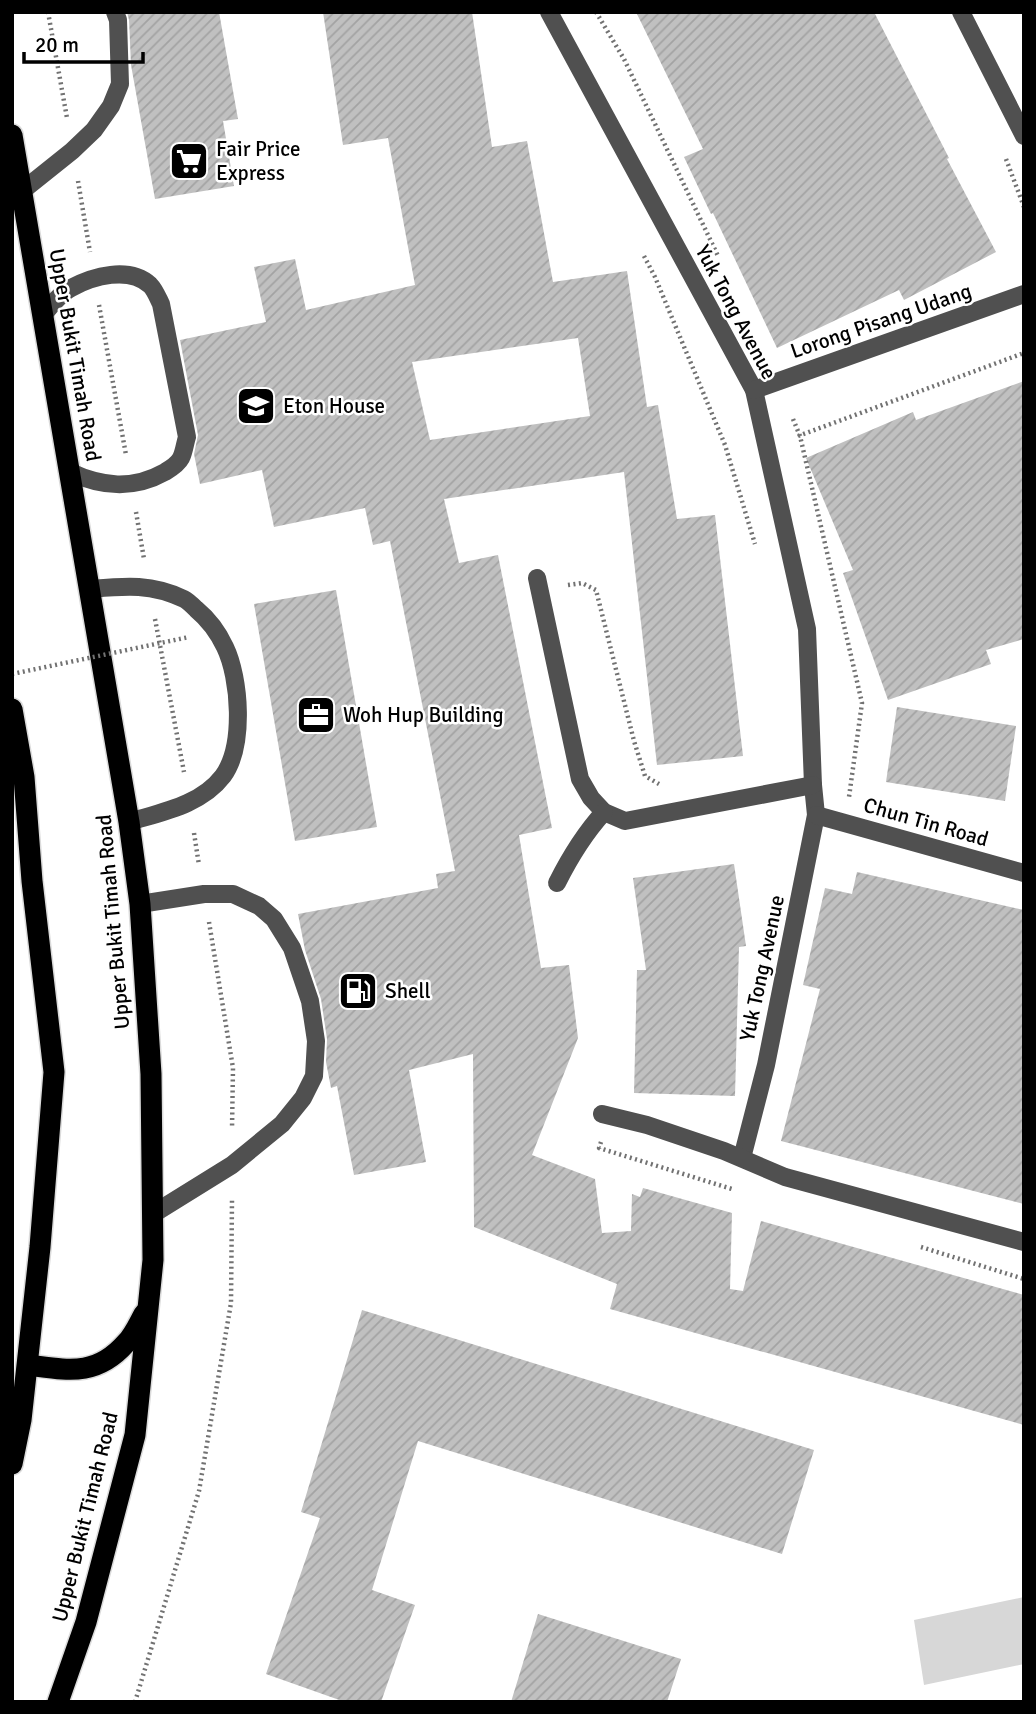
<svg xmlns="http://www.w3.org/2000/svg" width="1036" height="1714" font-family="Signika,sans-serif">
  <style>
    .park { fill: #d7d7d7 }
    .building { fill: url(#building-hatch); fill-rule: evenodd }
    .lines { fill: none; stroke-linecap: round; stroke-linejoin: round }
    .highway-casing { stroke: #dbdbdb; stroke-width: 24 }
    .path { stroke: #727272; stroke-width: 4.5; stroke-dasharray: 2 3.5; stroke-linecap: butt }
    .minor { stroke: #505050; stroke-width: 18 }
    .highway { stroke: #000; stroke-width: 21 }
    .path-bridge { stroke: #727272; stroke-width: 4.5; stroke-dasharray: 2 3.5; stroke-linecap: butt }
    .labels { text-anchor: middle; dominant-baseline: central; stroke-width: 5; stroke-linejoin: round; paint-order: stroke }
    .poi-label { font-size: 21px; fill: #000; stroke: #fff; text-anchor: start }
    .street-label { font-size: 21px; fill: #000; stroke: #fff }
  </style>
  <defs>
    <pattern id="building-hatch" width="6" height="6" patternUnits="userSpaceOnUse" patternTransform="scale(1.75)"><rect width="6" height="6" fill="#c0c0c0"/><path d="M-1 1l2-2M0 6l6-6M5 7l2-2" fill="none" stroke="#a3a3a3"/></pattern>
  </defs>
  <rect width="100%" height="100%" fill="#fff"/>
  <path class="park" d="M1024 1597V1664L924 1685 914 1620Z"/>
  <g class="building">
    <path d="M127 12H219L238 119 223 121 234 186 155 199 131 65 129 20Z"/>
    <path d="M323 12H472L492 147 527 141 553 282 627 271 647 407 658 405 677 519 715 515 743 756 657 765 624 472 444 499 459 563 498 555 552 828 519 835 541 968 569 965 578 1038 532 1155 595 1179 602 1233 631 1231 632 1194 640 1197 643 1188 732 1213 730 1289 743 1291 761 1221 1024 1295V1425L610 1309 617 1284 474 1227 473 1054 409 1070 426 1162 354 1175 337 1086 331 1088 326 1062 327 1039 321 999 305 950 298 914 438 888 436 874 455 871 390 541 373 545 365 508 274 527 262 470 200 484 194 454 198 435 180 340 266 322 254 267 295 259 306 310 415 285 388 138 343 145ZM578 338 590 416 430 440 412 362Z"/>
    <path d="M636 12H874L949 158 947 159 996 252 904 300 899 290 777 348 713 213 711 214 684 157 703 149Z"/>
    <path d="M1024 381V639L986 650 991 664 888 700 843 573 853 570 806 458 913 412 916 420Z"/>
    <path d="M336 590 377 827 295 841 254 604Z"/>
    <path d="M897 707 1016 726 1005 801 886 782Z"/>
    <path d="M734 864 746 946 739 947 735 1096 634 1093 637 970H646L633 878Z"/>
    <path d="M857 872 1024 910V1204L781 1141 820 989 803 985 825 888 852 894Z"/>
    <path d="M362 1310 814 1450 782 1554 418 1441 372 1590 415 1605 381 1702H345L266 1674 320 1518 301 1512Z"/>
    <path d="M538 1614 681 1659 667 1702H511Z"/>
  </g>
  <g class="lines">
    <g class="highway-casing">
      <g id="highway">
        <path d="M12 135 129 822 140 904 151 1074 153 1260 135 1435 86 1622 58 1702"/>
        <path d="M12 709 24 777 32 881 54 1072 40 1247 21 1420 12 1464"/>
        <path d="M28 1365C68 1370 96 1377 126 1343 134 1335 139 1323 144 1314"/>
      </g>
    </g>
    <g class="path">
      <path d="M48 12 67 118"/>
      <path d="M596 12 624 59 718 256"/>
      <path d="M1006 159 1024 207"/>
      <path d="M78 181 90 252"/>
      <path d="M644 256 655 277 725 445 755 544"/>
      <path d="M99 305 126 455"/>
      <path d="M793 419 800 436 862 703 849 797"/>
      <path d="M798 436 1024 353"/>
      <path d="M136 512 144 559"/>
      <path d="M568 585 582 583 596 590 634 741 645 776 659 784"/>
      <path d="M155 619 184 772"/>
      <path d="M194 833 199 865"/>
      <path d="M209 922 233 1068 232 1129"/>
      <path d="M601 1142 599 1148 732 1189"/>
      <path d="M921 1247 1024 1279"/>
      <path d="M135 1702 199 1491 231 1303 232 1200"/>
    </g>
    <g class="minor">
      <path d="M549 12 754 390 807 629 813 785 816 815 766 1065 742 1158"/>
      <path d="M961 12 1024 136"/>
      <path d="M22 191 72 151 94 130 111 106 120 84 118 20 115 12"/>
      <path d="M43 315C51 305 60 294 71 288 93 276 129 266 150 285 155 290 158 298 161 304L187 437C185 443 184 452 181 458 178 464 170 469 165 472 133 490 102 487 70 472"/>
      <path d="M754 390 1024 294"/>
      <path d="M537 578 580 779 591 798 604 812 625 821 813 785"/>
      <path d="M90 589C124 586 151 583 184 599 188 601 192 605 196 609 208 619 218 632 225 647 240 678 245 746 223 776 201 805 162 812 129 822"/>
      <path d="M816 815 1024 873"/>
      <path d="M557 883C570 857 584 834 604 812"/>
      <path d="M140 904 204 894H233L259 906 274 919 292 948 310 1001 316 1041 314 1076 303 1098 282 1124 232 1165 153 1214"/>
      <path d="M602 1114 647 1125 724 1151 785 1177 1024 1242"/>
    </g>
    <use href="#highway" class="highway"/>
    <path class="path-bridge" d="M12 674 189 637"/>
  </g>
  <defs>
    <g id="supermarket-square" transform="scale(2.0125)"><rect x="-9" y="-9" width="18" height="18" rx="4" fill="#000" stroke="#fff"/><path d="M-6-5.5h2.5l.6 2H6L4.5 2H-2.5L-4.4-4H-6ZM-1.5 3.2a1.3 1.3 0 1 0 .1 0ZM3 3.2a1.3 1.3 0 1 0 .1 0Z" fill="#fff"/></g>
    <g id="school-square" transform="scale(2.0125)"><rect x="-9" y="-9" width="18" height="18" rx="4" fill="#000" stroke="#fff"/><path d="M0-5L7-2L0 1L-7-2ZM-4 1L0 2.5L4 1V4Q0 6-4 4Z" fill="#fff"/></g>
    <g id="office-square" transform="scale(2.0125)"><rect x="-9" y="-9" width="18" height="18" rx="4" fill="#000" stroke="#fff"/><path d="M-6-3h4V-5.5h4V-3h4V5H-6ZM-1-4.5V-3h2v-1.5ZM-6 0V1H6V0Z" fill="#fff"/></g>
    <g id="fuel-square" transform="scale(2.0125)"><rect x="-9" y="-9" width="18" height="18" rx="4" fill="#000" stroke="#fff"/><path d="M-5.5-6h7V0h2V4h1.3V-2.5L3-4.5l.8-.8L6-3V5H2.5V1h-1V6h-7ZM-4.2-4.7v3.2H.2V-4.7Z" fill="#fff"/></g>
  </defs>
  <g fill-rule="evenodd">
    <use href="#supermarket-square" x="189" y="161"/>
    <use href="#school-square" x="256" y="406"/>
    <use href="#office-square" x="316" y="715"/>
    <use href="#fuel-square" x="358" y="991"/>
  </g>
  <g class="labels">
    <g class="poi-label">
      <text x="216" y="149">Fair Price<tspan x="216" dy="24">Express</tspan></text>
      <text x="283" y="406">Eton House</text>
      <text x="343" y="715">Woh Hup Building</text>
      <text x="385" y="991">Shell</text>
    </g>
    <g class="street-label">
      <text transform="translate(736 312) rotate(62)">Yuk Tong Avenue</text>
      <text transform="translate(881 321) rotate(-19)">Lorong Pisang Udang</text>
      <text transform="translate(75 355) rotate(80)">Upper Bukit Timah Road</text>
      <text transform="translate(926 822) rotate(16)">Chun Tin Road</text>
      <text transform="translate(113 922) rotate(-95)">Upper Bukit Timah Road</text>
      <text transform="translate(762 968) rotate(-78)">Yuk Tong Avenue</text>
      <text transform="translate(85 1517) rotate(-76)">Upper Bukit Timah Road</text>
    </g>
  </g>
  <rect width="1036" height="1714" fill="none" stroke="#000000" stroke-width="28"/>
  <path d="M24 52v10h119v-10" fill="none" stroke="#000000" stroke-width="3.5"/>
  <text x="35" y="52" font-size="21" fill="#000000" stroke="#ffffff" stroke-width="5" paint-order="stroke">20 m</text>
</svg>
